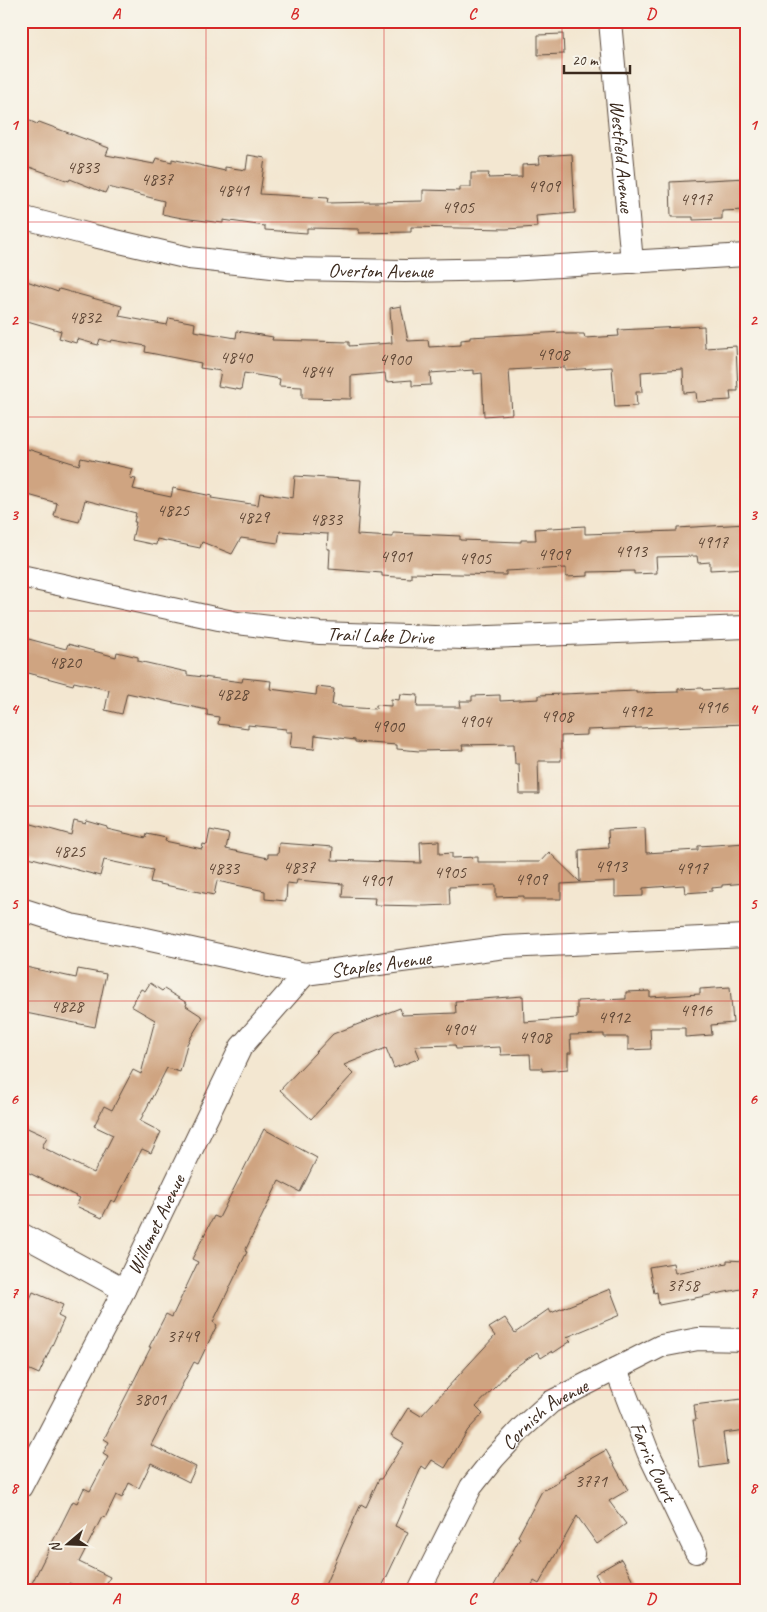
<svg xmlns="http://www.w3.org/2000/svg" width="767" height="1612" font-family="Caveat,sans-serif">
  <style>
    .building { fill: #cfa481 }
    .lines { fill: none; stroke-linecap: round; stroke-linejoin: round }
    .minor-casing { stroke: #574639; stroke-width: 24 }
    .minor { stroke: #fff; stroke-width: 22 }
    .grid { fill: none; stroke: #d62828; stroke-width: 1; stroke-opacity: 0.55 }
    .labels { text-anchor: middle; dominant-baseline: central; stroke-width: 5; stroke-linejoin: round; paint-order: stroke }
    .number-label { font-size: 18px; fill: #604837 }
    .street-label { font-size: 20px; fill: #3b2a1e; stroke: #f7f3e8 }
    .neatline { fill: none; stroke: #d62828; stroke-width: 2 }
    .grid-label { font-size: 16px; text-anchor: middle; font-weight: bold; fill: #d62828 }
  </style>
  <rect width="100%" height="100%" fill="#f7f3e8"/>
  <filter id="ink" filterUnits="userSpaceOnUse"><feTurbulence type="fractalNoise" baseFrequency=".02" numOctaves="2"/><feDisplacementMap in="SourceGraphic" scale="10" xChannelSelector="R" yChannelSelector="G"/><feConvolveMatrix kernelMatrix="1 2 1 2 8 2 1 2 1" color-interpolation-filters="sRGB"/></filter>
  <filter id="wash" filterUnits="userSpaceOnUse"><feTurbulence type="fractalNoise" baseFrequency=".0096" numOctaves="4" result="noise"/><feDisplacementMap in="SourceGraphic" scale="20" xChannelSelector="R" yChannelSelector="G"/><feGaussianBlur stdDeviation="1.12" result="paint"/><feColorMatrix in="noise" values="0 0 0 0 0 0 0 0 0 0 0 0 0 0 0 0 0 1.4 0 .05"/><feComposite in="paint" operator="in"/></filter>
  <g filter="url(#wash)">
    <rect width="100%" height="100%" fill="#f3e7d1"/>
    <g id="blocks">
      <g class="building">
        <path d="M563 34 564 54 538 55V35Z"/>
        <path d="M21 117 37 124 39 122 109 148 106 155 154 164 156 158 172 162V159L225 171V167L246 170 248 155 265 158 260 194 328 198 327 203 423 201V190L460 191V187H471V173H489L488 178 522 177V165L540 164 539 156 572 154 575 213 536 216 537 227 506 229 411 227V232L359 233V229L307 228V233L265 230V226L223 220V223L182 218 162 214 164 201 108 187 105 193 70 179 69 181 21 164Z"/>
        <path d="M746 178V210L722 211V219L693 220V217H671L670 182Z"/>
        <path d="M21 279 58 292 59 289 122 306 119 316 167 325 169 318 195 323 194 331 236 338 237 331 273 337 272 340 349 342V346L392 343 390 308 401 306 408 341 428 340 429 347 461 345V340L470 339V337L564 332 565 334H584L585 338 619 336 618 330 704 326 705 348 736 346 738 391H730L731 400 697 402 696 392 684 393 683 369 641 372 642 392H636L637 406 615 407 612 367 565 370V367L509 370 512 414 484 416 482 373 474 374V370L430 373 431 385 412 386V380L386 382 385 373 351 376V399L302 398V387L279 386 280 379 244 373 241 390 218 386 221 371 200 368 201 363 145 352 146 346 112 340 111 342 100 339 98 345 77 339 76 343 59 338 61 331 21 319Z"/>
        <path d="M21 447 79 465 81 458 133 469 130 478 136 479 133 489 171 497 173 488 212 496 211 498 258 505 260 493 293 498 295 476 361 480 357 535 393 537V533L460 536V540L521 542V540H536L535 529 585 526V534L677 531V528L746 524V568L710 570V562L698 563 697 556 656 557 657 573 634 574V571L588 572V576L566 577V568L506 571V575L411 573V578L382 576V573L329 569 330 549H327L328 534 280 531 278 543 241 538 232 554 202 542 200 548 157 539 156 545 132 540 136 522H134L136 513 85 500 79 522 54 516 57 503 21 493Z"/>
        <path d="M21 637 66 649 68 644 116 657 117 652 138 657V661L187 672V675L242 682 243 678 271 681 270 689 316 695 317 687 334 689 332 705 341 706V707L376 709V705L391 706V699L399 700 400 694 418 695 417 707H461L460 701H472V696L500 695V701L539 699V695L636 691V693L678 692V689L702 688 703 690 746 688V724L587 730V735L561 736V761H538L539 794H520L519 764H515L514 744 462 745 463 750 419 751 397 749V745L355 742V740L315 735 314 749 290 747 292 732H286V729L248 725V728L218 724 219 717 207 715V710L127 693 122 714 105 710 109 690 74 682 73 685 21 671Z"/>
        <path d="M21 821 71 835 74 821 86 824 87 821 108 827 107 829 146 838 147 834 166 838 165 841 202 849 203 844 207 845 210 830 229 834 226 849 268 858V854H278L279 843 333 847 332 860 421 863 420 842 439 841V854L452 853V858L478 857V862H540L549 852 580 882 579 850 609 848 608 830 645 828 646 853 698 850V846L746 843V883L722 885V887L712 888V891L685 893 684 885 643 888V896L615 897V881L561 884V899H524V896L496 897V885L449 887 450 905 424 906 374 905 375 898 342 897 343 884 297 880 296 884 287 883 286 901 265 899V891L217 881 214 895 150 882 153 870 104 860 100 876 21 855Z"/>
        <path d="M21 966 76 978 78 969 106 974 95 1027 21 1012Z"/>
        <path d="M150 983 162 991 164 989 187 1003 186 1006 203 1017 187 1044 180 1072 167 1068 140 1121 161 1132 151 1153 142 1149 115 1202 111 1200 102 1218 76 1206 80 1198 21 1169V1125L47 1137 42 1147 94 1173 113 1135 94 1126 104 1106 112 1110 133 1070 141 1074 155 1020 131 1006 141 989 145 991Z"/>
        <path d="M730 987 733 1023 711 1025 712 1035 685 1037V1028H650L651 1049 628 1050V1037H604V1034L570 1035 571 1053H568V1069L542 1071V1068H531L530 1054 501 1055 500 1047 456 1049 455 1045 415 1046 420 1058 394 1068 386 1048 344 1065 353 1074 311 1119 280 1090 333 1034 400 1008 402 1015 456 1013 455 1001 523 996 524 1022 577 1018V1001L626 999V992L650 991V997L700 994V989Z"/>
        <path d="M264 1129 317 1158 300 1192 279 1181 245 1251 247 1252 213 1322 217 1325 198 1364 194 1362 151 1445 196 1467 189 1482 151 1463 139 1488 129 1483 122 1498 116 1495 105 1518 102 1517 79 1562 110 1577 103 1591H86L69 1583 65 1591H28L73 1501 77 1503 84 1488 90 1491 108 1457 103 1454 109 1442 104 1439 151 1347H149L166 1314 172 1317 198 1262 192 1259 214 1216 219 1218Z"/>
        <path d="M727 1260 746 1261V1288L659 1305 657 1292 654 1293 649 1267 673 1263 675 1273 727 1263Z"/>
        <path d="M610 1289 620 1315 567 1337 571 1341 553 1353 552 1351 541 1358 537 1352 511 1370 476 1407 483 1414 468 1430 445 1468 432 1460 426 1469 422 1466 395 1526 408 1532 380 1591H337L325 1585 361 1504 366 1507 379 1479H381L404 1443 391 1435 408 1408 421 1416 495 1336 489 1328 505 1318 515 1333 549 1309 551 1313Z"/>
        <path d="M33 1292 63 1305 58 1316 64 1319 39 1374 21 1366V1332L29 1314 24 1312Z"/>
        <path d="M742 1399 746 1430 723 1433 727 1464 700 1468 693 1420H696L694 1405Z"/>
        <path d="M606 1450 628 1490 609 1501 626 1524 597 1544 577 1516 539 1584 534 1581 529 1591H491L520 1538 518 1536 542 1491 559 1482 558 1480 565 1476 564 1474Z"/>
        <path d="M621 1559 639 1591H605L595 1574Z"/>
      </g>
    </g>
  </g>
  <g filter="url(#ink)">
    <use href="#blocks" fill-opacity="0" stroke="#574639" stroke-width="1"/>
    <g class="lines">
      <g class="minor-casing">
        <g id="minor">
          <path id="s1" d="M610 21 632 262"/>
          <path id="s2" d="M21 217 94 236 189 258 290 269 405 271 509 269 746 255"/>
          <path id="s3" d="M21 576 237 623 320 633 463 638 746 627"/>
          <path id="s4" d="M21 909 71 925 137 937 305 974 505 947 746 936"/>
          <path d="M21 1234 124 1290"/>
          <path id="s5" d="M616 1369 648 1452 696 1552"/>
          <path id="s6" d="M21 1487 124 1290 241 1047 305 974"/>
          <path id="s7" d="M419 1591 471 1487 494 1458 523 1427 551 1402 661 1346 698 1339 746 1340"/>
        </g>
      </g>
      <use href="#minor" class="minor"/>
    </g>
  </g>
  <path class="grid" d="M206 21V1591M384 21V1591M562 21V1591M21 222H746M21 417H746M21 611H746M21 806H746M21 1001H746M21 1195H746M21 1390H746"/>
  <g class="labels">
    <g class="number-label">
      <text x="83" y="167">4833</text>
      <text x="157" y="179">4837</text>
      <text x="544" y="186">4909</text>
      <text x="233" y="190">4841</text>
      <text x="696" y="199">4917</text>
      <text x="458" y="207">4905</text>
      <text x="85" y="317">4832</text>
      <text x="553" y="354">4908</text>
      <text x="236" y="357">4840</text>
      <text x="395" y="359">4900</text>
      <text x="316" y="371">4844</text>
      <text x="173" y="510">4825</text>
      <text x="253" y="517">4829</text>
      <text x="326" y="519">4833</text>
      <text x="712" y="542">4917</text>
      <text x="631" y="551">4913</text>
      <text x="554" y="554">4909</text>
      <text x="396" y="556">4901</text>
      <text x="475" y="558">4905</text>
      <text x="65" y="662">4820</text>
      <text x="232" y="694">4828</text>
      <text x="712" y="707">4916</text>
      <text x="636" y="711">4912</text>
      <text x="557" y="716">4908</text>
      <text x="475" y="721">4904</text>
      <text x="388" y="726">4900</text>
      <text x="69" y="851">4825</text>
      <text x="611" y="866">4913</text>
      <text x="299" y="867">4837</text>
      <text x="223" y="868">4833</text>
      <text x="692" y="868">4917</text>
      <text x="450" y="872">4905</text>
      <text x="531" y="879">4909</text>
      <text x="376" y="880">4901</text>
      <text x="67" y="1006">4828</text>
      <text x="696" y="1010">4916</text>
      <text x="614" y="1017">4912</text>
      <text x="459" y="1029">4904</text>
      <text x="535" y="1037">4908</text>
      <text x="683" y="1285">3758</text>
      <text x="183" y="1336">3749</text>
      <text x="150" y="1399">3801</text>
      <text x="591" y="1481">3771</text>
    </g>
    <g class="street-label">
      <text stroke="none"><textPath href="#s1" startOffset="136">Westfield Avenue</textPath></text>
      <text stroke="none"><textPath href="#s2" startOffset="365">Overton Avenue</textPath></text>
      <text stroke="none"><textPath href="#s3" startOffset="365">Trail Lake Drive</textPath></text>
      <text stroke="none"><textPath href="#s4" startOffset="368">Staples Avenue</textPath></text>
      <text stroke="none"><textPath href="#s6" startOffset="295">Willomet Avenue</textPath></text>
      <text stroke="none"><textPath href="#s7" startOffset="221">Cornish Avenue</textPath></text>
      <text stroke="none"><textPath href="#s5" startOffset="100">Farris Court</textPath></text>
    </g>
  </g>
  <rect width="767" height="1612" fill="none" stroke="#f7f3e8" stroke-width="55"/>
  <g transform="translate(68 1544) rotate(251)" stroke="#f7f3e8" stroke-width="4" paint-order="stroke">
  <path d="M0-4L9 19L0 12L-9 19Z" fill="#3b2a1e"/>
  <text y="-8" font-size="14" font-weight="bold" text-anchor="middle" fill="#3b2a1e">N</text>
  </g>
  <path d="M564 65v8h66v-8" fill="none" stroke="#3b2a1e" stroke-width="2.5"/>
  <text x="572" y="65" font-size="15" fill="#3b2a1e" stroke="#f7f3e8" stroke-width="4" paint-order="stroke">20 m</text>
  <rect x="28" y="28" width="712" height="1556" class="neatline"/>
  <g class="grid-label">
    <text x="116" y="19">A</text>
    <text x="294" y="19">B</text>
    <text x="472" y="19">C</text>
    <text x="651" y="19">D</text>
    <text x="14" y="130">1</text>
    <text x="753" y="130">1</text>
    <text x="14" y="325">2</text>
    <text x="753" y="325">2</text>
    <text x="14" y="520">3</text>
    <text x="753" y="520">3</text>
    <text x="14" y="714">4</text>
    <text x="753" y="714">4</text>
    <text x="14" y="909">5</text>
    <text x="753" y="909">5</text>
    <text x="14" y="1104">6</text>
    <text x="753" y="1104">6</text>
    <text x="14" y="1298">7</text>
    <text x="753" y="1298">7</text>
    <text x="14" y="1493">8</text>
    <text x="753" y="1493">8</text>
    <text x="116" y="1604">A</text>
    <text x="294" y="1604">B</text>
    <text x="472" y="1604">C</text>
    <text x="651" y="1604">D</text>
  </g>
</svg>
